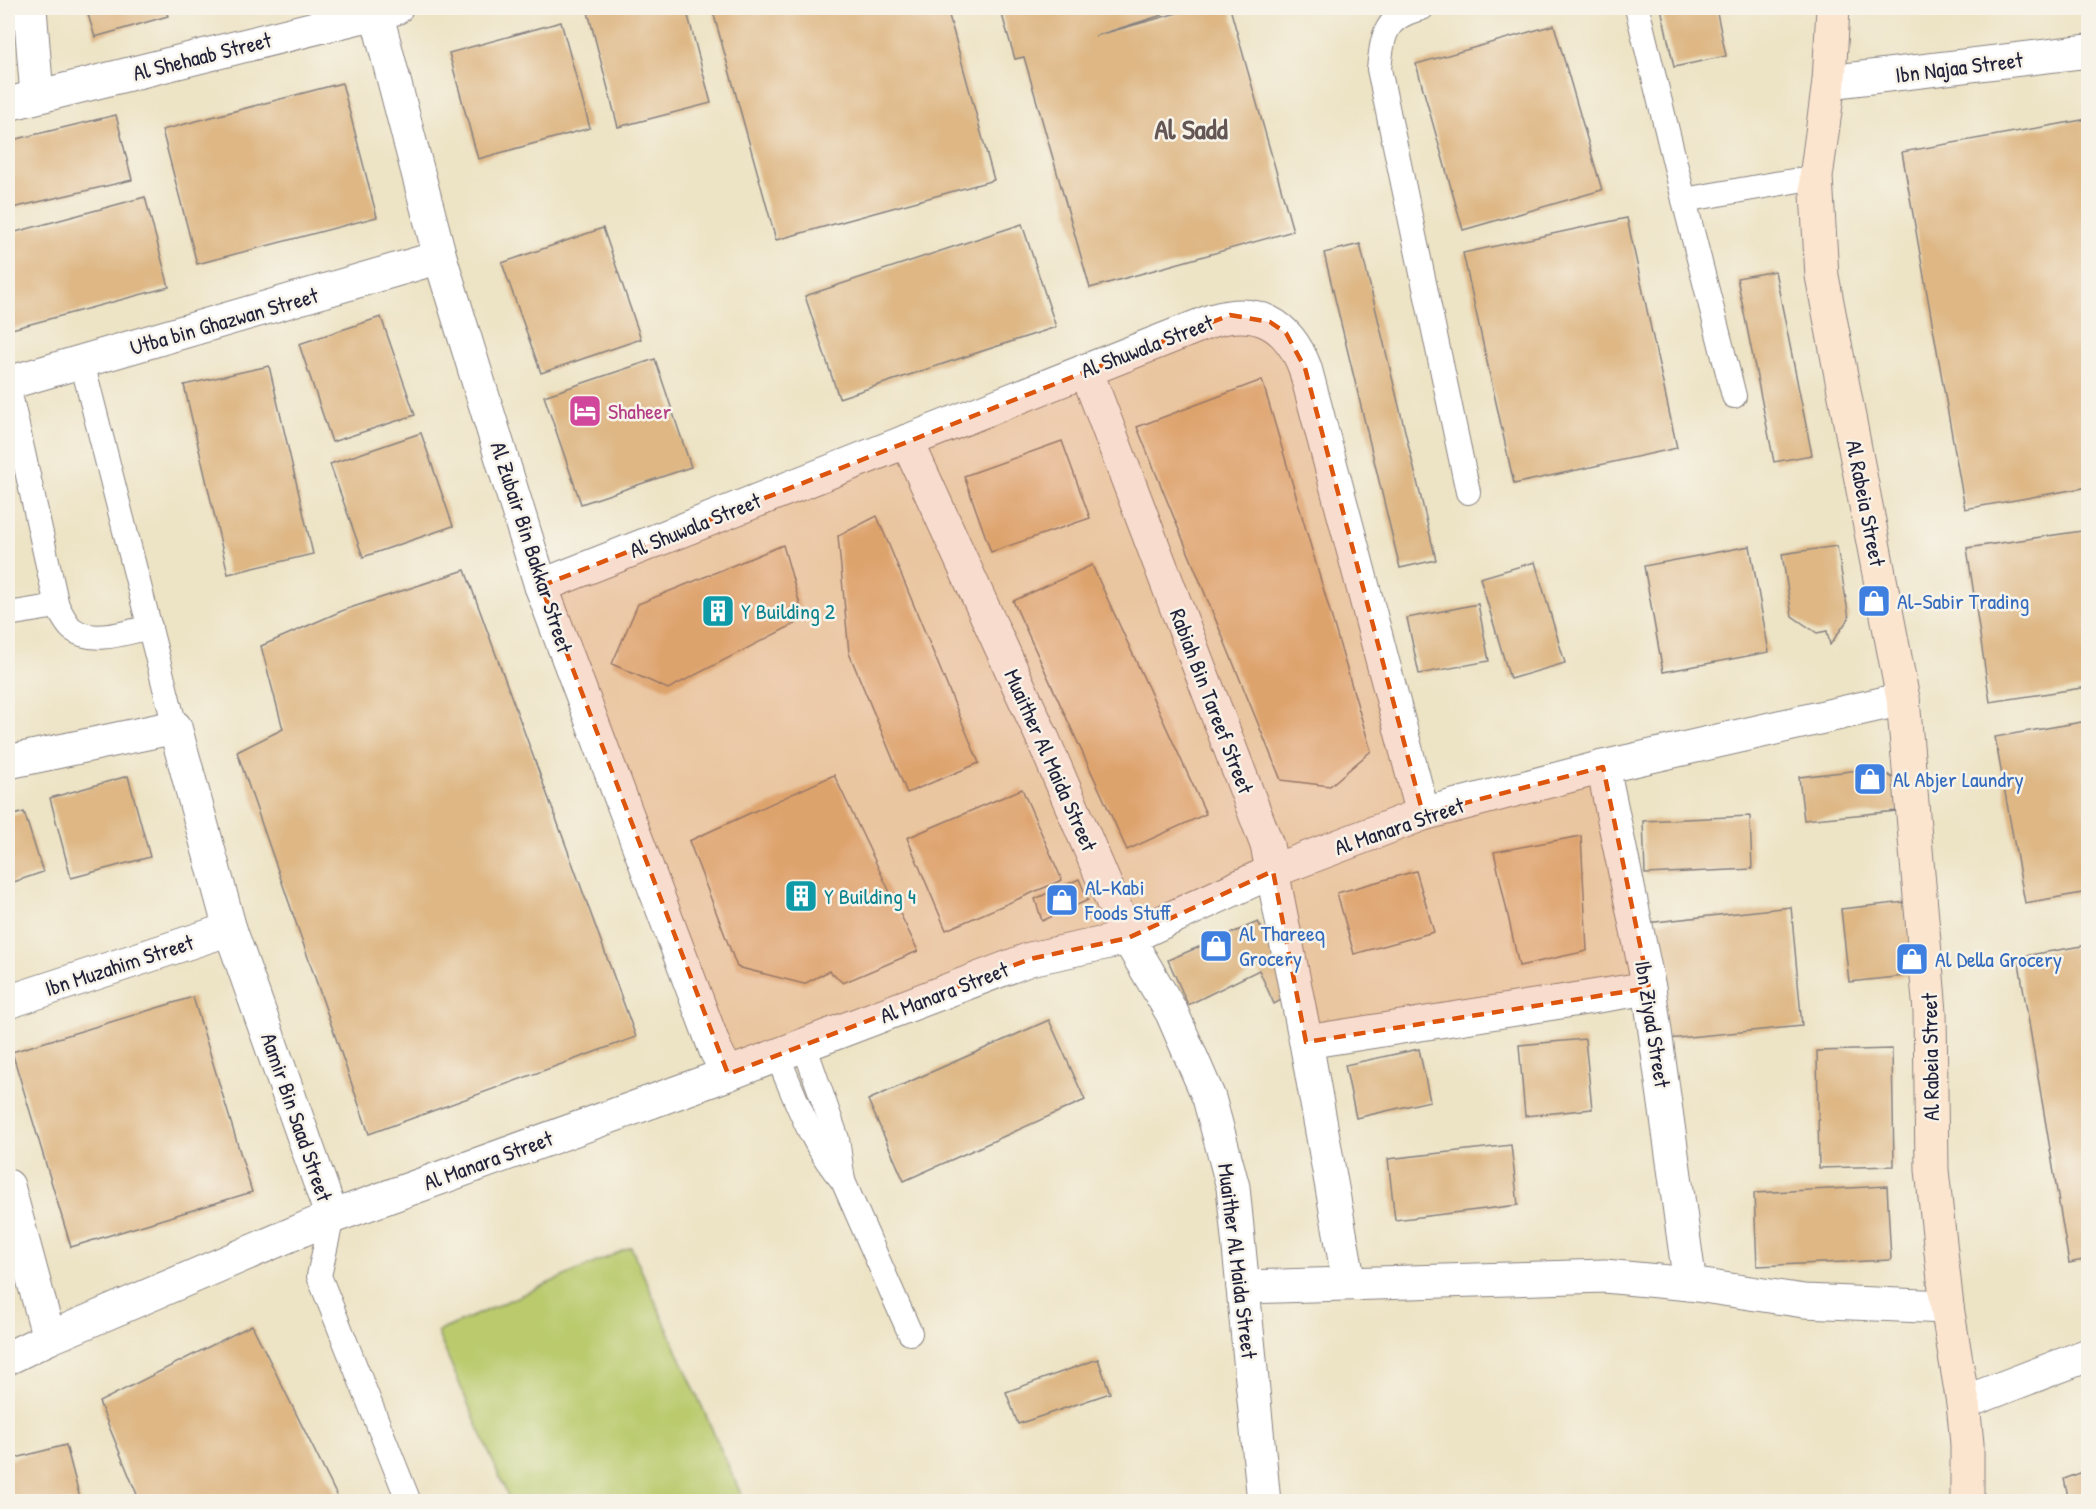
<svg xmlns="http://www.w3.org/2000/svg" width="2096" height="1509" font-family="'Patrick Hand',sans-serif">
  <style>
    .green { fill: #baca6d; stroke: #6e7654; stroke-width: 1.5 }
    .building { fill: #deb785 }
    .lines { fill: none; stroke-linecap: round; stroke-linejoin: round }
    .lane-casing { stroke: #888280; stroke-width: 26 }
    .street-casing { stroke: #888280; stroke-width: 35 }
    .secondary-casing { stroke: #888280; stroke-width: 35 }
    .lane { stroke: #fff; stroke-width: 24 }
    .street { stroke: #fff; stroke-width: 33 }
    .secondary { stroke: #fce5cf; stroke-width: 33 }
    .marked { fill: #de560e; fill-opacity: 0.2; stroke: #de560e; stroke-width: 4.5; stroke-dasharray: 12 8; stroke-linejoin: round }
    .labels { text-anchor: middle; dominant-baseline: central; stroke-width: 5; stroke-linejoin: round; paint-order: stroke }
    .street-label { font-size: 22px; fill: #22223b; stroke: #f7f3e8 }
    .hotel-label { font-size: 22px; fill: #b23c85; stroke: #f7f3e8; text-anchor: start }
    .shop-label { font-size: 22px; fill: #366cbe; stroke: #f7f3e8; text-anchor: start }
    .culture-label { font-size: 22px; fill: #0d838f; stroke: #f7f3e8; text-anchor: start }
    .district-label { font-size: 28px; font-weight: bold; fill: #645655; stroke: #f7f3e8 }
  </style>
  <rect width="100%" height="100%" fill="#f7f3e8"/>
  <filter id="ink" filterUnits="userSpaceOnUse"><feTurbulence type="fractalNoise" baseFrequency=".0167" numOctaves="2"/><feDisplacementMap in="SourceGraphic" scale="12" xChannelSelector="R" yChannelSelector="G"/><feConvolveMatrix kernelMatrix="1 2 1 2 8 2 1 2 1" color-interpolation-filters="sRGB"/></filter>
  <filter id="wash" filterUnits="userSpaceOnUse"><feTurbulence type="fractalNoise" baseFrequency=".008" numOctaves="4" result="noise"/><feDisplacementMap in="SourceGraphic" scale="24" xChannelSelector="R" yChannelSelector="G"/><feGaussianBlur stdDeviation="1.35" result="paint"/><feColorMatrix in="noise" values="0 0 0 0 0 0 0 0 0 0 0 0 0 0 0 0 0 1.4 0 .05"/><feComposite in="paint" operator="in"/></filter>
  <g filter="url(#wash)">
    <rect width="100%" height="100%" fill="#ede3c5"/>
    <path class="green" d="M631 1247 744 1501H510L437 1332Z"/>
    <g id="blocks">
      <g class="building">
        <path d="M86 8H165L168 16 95 37Z"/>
        <path d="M587 8H686L711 103 618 127Z"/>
        <path d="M712 8H947L994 180 776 240Z"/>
        <path d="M1000 8H1159L1162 15 1095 36 1195 8H1230L1293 231 1090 288 1024 57 1015 59Z"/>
        <path d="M1661 8H1716L1726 56 1674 67Z"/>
        <path d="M561 22 590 128 478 159 449 53Z"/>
        <path d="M1554 25 1602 190 1463 230 1416 64Z"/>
        <path d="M342 83 377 217 197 264 162 130Z"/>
        <path d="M116 115 132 180 8 209V141Z"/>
        <path d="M2088 119V487L1965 509 1902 152Z"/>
        <path d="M145 197 169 287 8 330V234Z"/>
        <path d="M1627 218 1677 448 1514 484 1463 253Z"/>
        <path d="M1022 224 1056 327 839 398 805 296Z"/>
        <path d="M603 228 641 339 541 373 502 263Z"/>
        <path d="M1360 244 1436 560 1400 568 1324 253Z"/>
        <path d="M1775 271 1812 455 1774 462 1737 278Z"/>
        <path d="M381 317 415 415 332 442 299 344Z"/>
        <path d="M655 359 691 467 581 504 544 396Z"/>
        <path d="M269 366 313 554 228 574 184 385Z"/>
        <path d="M1262 380 1371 751 1330 786 1281 780 1137 427Z"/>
        <path d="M421 433 453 526 363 557 330 464Z"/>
        <path d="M1062 441 1090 518 991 552 964 476Z"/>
        <path d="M877 516 979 763 907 793 849 653 838 536Z"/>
        <path d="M2088 530V687L1990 702 1967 548Z"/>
        <path d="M783 545 804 619 668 689 612 664 638 604Z"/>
        <path d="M1750 546 1769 652 1663 672 1644 566Z"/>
        <path d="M1837 546 1849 618 1830 645 1827 631 1817 633 1792 616 1782 554Z"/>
        <path d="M1535 562 1565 663 1510 679 1480 578Z"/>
        <path d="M1092 565 1206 814 1127 850 1013 601Z"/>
        <path d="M465 570 636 1037 369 1134 237 752 283 729 261 646 344 610Z"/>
        <path d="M1478 604 1489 661 1419 674 1407 618Z"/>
        <path d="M2088 721V892L2025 903 1995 737Z"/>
        <path d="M1877 768 1904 785 1907 810 1804 820 1799 777Z"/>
        <path d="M834 775 918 951 843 983 829 971 804 984 737 967 689 841Z"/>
        <path d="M128 776 150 857 71 878 50 798Z"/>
        <path d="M1022 789 1062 880 946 930 907 838Z"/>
        <path d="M24 812 43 872 8 884V817Z"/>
        <path d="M1750 816 1752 869 1645 874 1643 821Z"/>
        <path d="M1581 836 1587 951 1519 966 1494 852Z"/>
        <path d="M1416 871 1434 932 1354 954 1337 893Z"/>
        <path d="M1079 879 1088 900 1042 921 1035 899Z"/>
        <path d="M1915 901 1924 974 1849 982 1841 909Z"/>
        <path d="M1791 907 1802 1026 1668 1039 1637 924Z"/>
        <path d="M1258 922 1280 959 1294 993 1274 1004 1259 970 1188 1005 1168 960Z"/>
        <path d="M2088 945V1259L2069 1263 2018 957Z"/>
        <path d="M193 997 252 1192 71 1247 12 1052Z"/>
        <path d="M1049 1020 1085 1100 904 1181 868 1100Z"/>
        <path d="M1585 1039 1592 1109 1525 1116 1519 1045Z"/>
        <path d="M1419 1049 1430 1101 1356 1118 1345 1065Z"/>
        <path d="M1892 1049 1894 1166 1819 1168 1817 1051Z"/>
        <path d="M1511 1145 1518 1205 1395 1220 1388 1159Z"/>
        <path d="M1887 1186 1891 1260 1757 1266 1754 1193Z"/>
        <path d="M252 1325 340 1502H140L99 1402Z"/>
        <path d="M1098 1359 1110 1393 1018 1424 1006 1392Z"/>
        <path d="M66 1445 81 1502H8V1460Z"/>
        <path d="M2088 1470V1502H2069L2064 1479Z"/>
      </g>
    </g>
  </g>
  <g filter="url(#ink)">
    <use href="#blocks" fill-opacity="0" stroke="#888280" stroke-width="1.5"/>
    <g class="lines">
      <g class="lane-casing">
        <g id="lane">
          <path d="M1422 8C1384 17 1383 34 1379 69L1468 492"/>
          <path d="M1637 8 1684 200 1816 177"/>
          <path d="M1684 200 1734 396"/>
          <path d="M82 362 175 727"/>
          <path d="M8 385 57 606C61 613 66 624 72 629 93 645 127 632 150 627"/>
          <path d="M8 614 57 606"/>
          <path d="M804 1045 837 1139 843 1181"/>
          <path d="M777 1055C796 1099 811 1145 843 1181L910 1333"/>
          <path d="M332 1217 319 1276 409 1502"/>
        </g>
      </g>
      <g class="street-casing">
        <g id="street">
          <path d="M30 8 37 96"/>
          <path d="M375 8 440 257 541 586 716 1051 728 1074"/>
          <path d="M1829 82 2088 51"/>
          <path d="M8 104 396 8"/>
          <path d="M1086 370 1267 845 1306 1042 1349 1283"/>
          <path d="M8 383 440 257"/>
          <path d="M907 441 1043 739 1128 938 1172 1013 1209 1098 1233 1187 1264 1502"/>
          <path d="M541 586 1211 321C1257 307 1288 323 1305 368L1423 814"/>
          <path d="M8 762 175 727 230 929 332 1217"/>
          <path d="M1603 767 1649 988 1690 1284"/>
          <path d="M8 1002 230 929"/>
          <path d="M1306 1042 1649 988"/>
          <path d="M8 1186 49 1338"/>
          <path d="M1243 1287 1604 1276 1690 1284 1804 1301 1947 1307"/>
          <path d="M8 1358 49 1338 332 1217 728 1074 1030 959 1128 938 1273 871 1423 814 1603 767 1903 699"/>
          <path d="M1963 1403 2088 1355"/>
        </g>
      </g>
      <g class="secondary-casing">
        <path id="secondary" d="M1833 8 1829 82 1816 177 1822 276 1903 699 1930 1012 1932 1170 1947 1307 1963 1403 1967 1444V1502"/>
      </g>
      <use href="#lane" class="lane"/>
      <use href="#street" class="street"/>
      <use href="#secondary" class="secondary"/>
    </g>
  </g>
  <path class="marked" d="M1230 315 1270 322 1286 333 1305 368 1423 814 1603 767 1649 988 1306 1042 1273 871 1128 938 1030 959 728 1074 541 586Z"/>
  <defs>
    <g id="hotel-square" transform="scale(1.725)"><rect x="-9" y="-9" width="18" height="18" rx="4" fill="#d1479c" stroke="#f7f3e8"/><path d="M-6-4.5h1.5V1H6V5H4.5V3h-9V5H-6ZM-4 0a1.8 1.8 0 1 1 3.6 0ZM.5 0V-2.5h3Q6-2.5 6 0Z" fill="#fff"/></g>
    <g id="shop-square" transform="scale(1.725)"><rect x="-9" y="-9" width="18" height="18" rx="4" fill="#3f7fe0" stroke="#f7f3e8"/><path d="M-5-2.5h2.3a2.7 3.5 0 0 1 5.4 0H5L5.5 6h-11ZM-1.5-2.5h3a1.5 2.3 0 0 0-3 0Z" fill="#fff"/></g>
    <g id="building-square" transform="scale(1.725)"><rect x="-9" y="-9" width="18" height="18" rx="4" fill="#0f9aa8" stroke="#f7f3e8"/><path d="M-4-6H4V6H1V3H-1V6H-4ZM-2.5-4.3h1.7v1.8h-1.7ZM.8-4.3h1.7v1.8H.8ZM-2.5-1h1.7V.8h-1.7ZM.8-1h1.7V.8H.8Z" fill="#fff"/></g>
  </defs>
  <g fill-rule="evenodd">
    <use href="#hotel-square" x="585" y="411"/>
    <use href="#shop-square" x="1874" y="601"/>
    <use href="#building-square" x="718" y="611"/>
    <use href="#shop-square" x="1870" y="779"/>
    <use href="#building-square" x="801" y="896"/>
    <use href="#shop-square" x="1062" y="900"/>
    <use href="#shop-square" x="1216" y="946"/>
    <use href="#shop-square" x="1912" y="959"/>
  </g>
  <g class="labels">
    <g class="street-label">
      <text transform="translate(202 56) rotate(-14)">Al Shehaab Street</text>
      <text transform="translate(1959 67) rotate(-7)">Ibn Najaa Street</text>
      <text transform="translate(224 321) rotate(-16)">Utba bin Ghazwan Street</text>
      <text transform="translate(1147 346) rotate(-21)">Al Shuwala Street</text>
      <text transform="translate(1866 503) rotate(79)">Al Rabeia Street</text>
      <text transform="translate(695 525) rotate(-22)">Al Shuwala Street</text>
      <text transform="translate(532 547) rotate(72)">Al Zubair Bin Bakkar Street</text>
      <text transform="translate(1212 701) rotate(69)">Rabiah Bin Tareef Street</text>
      <text transform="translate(1051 760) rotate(66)">Muaither Al Maida Street</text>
      <text transform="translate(1399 826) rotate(-19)">Al Manara Street</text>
      <text transform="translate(119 965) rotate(-18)">Ibn Muzahim Street</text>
      <text transform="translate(944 992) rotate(-21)">Al Manara Street</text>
      <text transform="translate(1653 1024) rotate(81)">Ibn Ziyad Street</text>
      <text transform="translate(1930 1057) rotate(-91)">Al Rabeia Street</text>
      <text transform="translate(297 1117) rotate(71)">Aamir Bin Saad Street</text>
      <text transform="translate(488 1160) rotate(-20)">Al Manara Street</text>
      <text transform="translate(1238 1261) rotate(83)">Muaither Al Maida Street</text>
    </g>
    <g class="hotel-label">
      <text x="608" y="411">Shaheer</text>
    </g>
    <g class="shop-label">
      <text x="1897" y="601">Al-Sabir Trading</text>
      <text x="1893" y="779">Al Abjer Laundry</text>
      <text x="1085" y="887">Al-Kabi<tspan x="1085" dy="25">Foods Stuff</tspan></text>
      <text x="1239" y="933">Al Thareeq<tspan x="1239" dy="25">Grocery</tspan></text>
      <text x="1935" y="959">Al Della Grocery</text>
    </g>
    <g class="culture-label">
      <text x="741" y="611">Y Building 2</text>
      <text x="824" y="896">Y Building 4</text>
    </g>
    <g class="district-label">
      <text x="1191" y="129">Al Sadd</text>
    </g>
  </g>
  <rect width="2096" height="1509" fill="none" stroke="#f7f3e8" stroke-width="30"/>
</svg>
